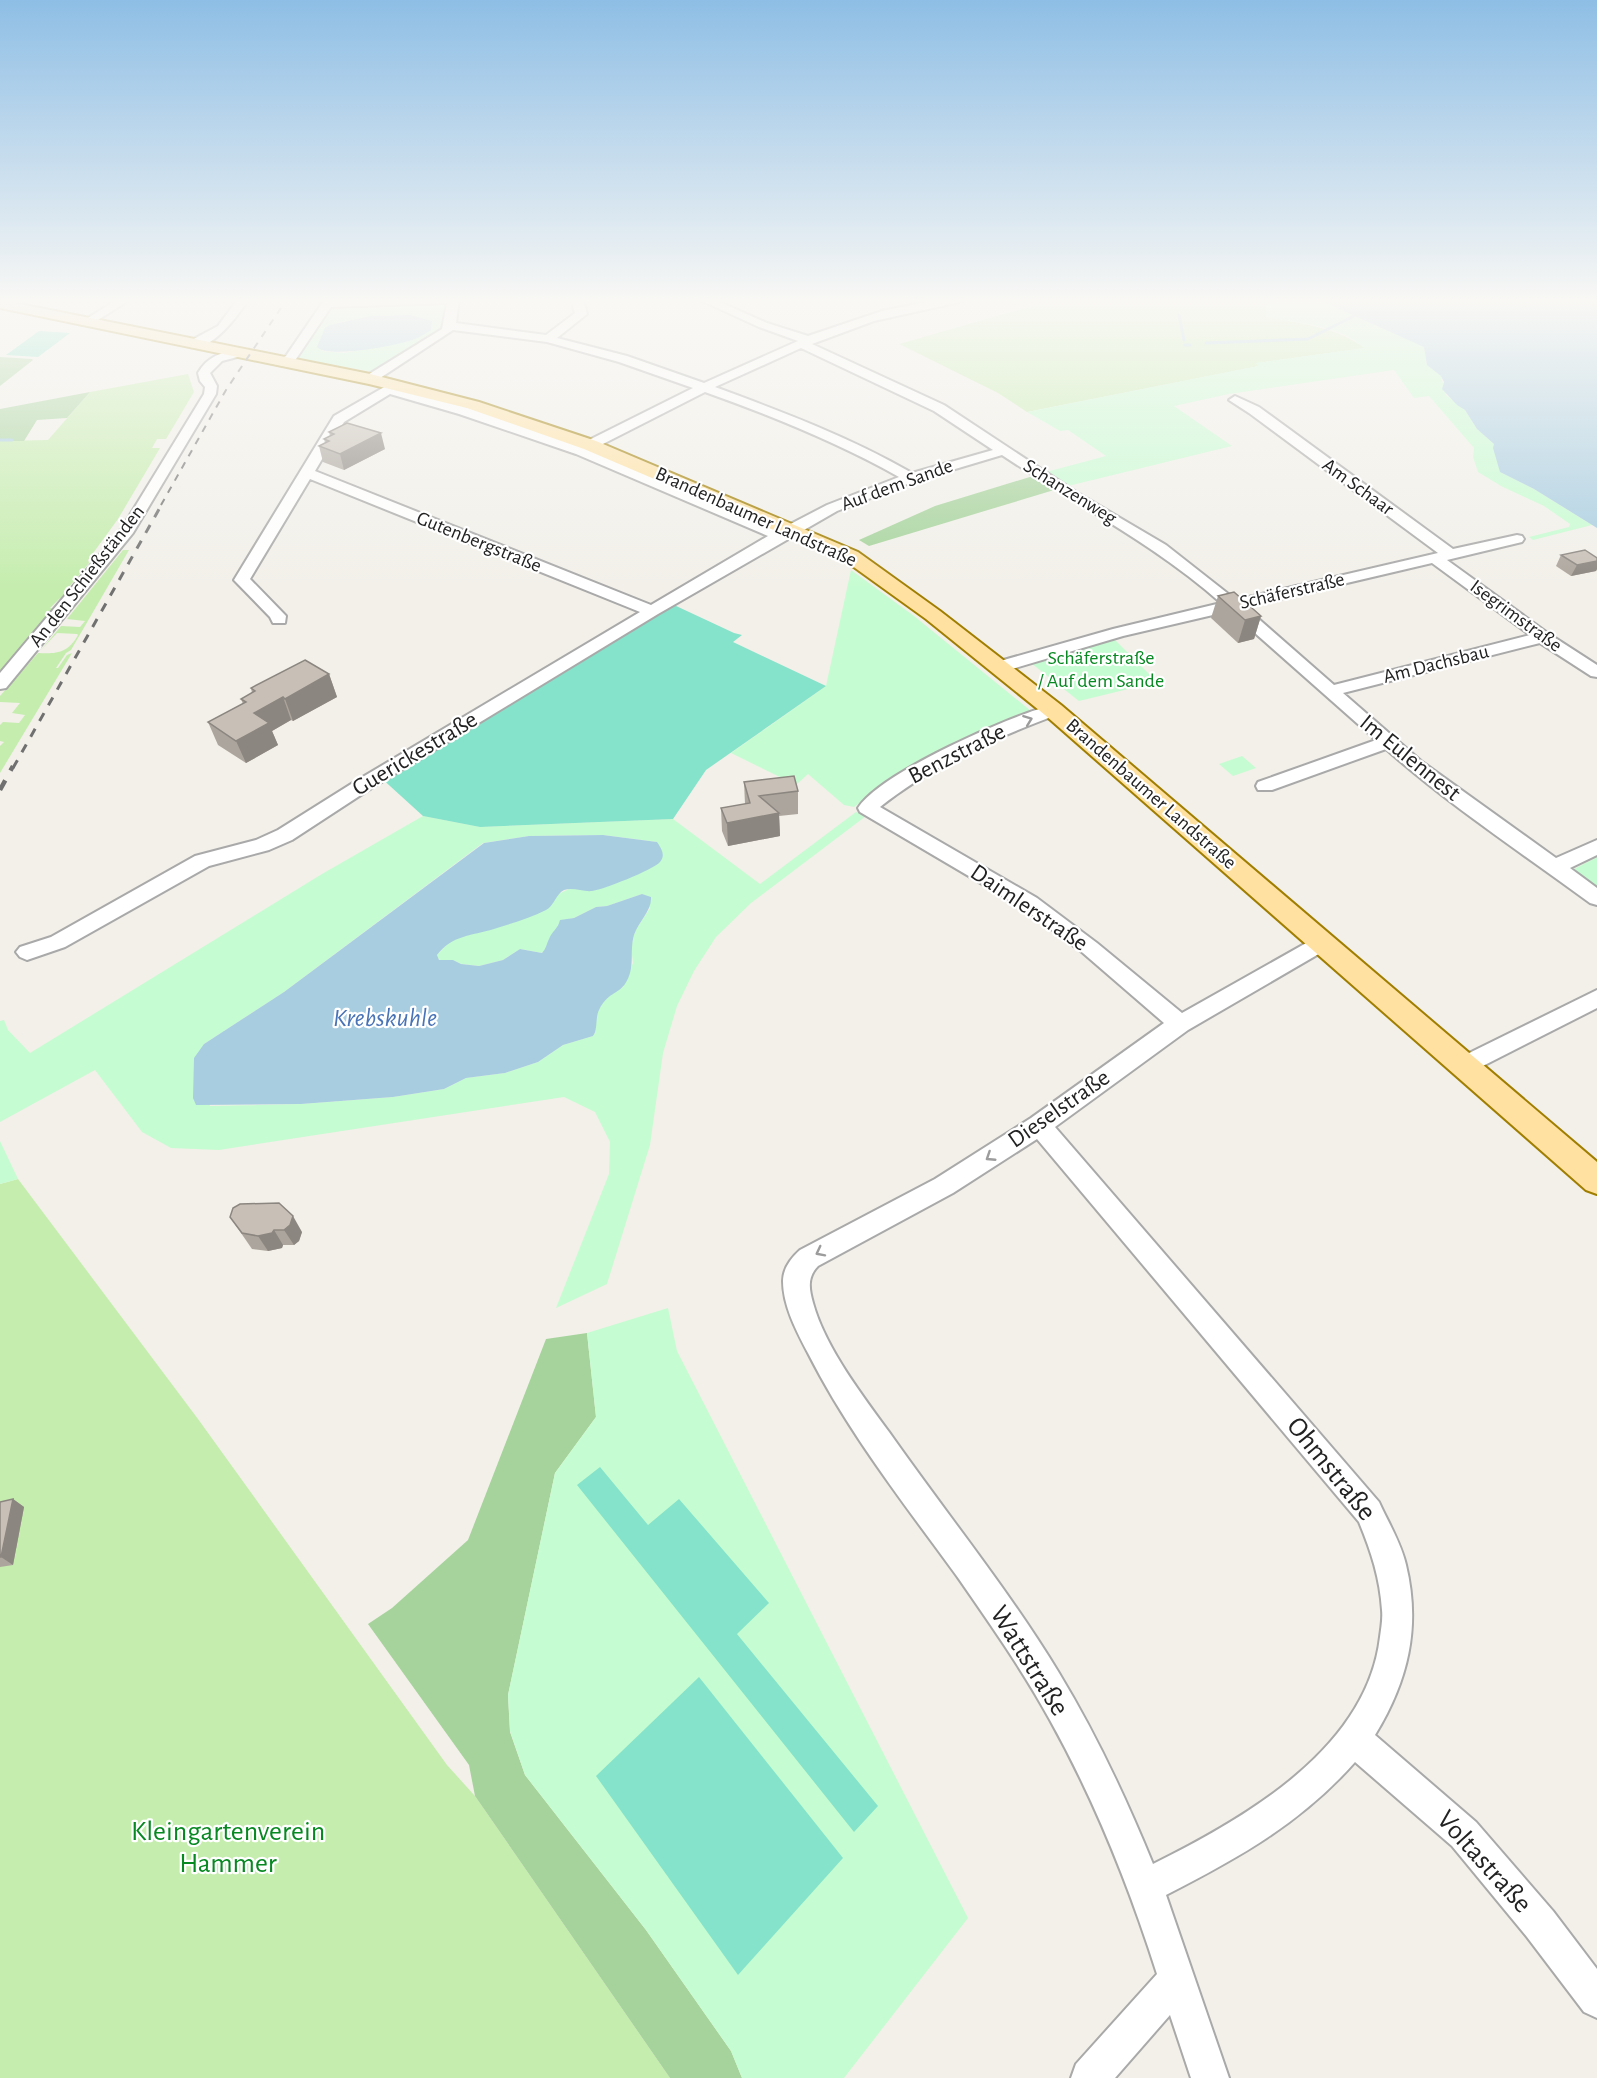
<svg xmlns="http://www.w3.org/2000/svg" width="1597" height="2078" font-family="'Alegreya Sans',sans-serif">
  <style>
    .grass { fill: #c5edae }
    .forest { fill: #a6d39c }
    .park { fill: #c6fcd1; fill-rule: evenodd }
    .pitch { fill: #84e3ca }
    .water { fill: #a8cde1 }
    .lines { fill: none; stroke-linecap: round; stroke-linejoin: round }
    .stream { stroke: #a8cde1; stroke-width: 3 }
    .minor-casing { stroke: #a9a9a9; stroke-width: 4 }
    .major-casing { stroke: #a07e00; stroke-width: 4 }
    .minor { fill: #fff; fill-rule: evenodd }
    .major { fill: #ffe1a1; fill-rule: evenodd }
    .rail-far2 { stroke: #707070; stroke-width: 2; stroke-dasharray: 7 7; stroke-linecap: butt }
    .rail-far1 { stroke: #707070; stroke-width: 3; stroke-dasharray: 9 9; stroke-linecap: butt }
    .rail { stroke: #707070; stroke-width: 4.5; stroke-dasharray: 11 11; stroke-linecap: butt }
    .wall { fill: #aca59d }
    .shaded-wall { fill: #8c8680 }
    .building { fill: #c8c0b7; stroke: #8c8680; stroke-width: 1.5 }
    .oneway { stroke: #9c9c9c }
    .labels { text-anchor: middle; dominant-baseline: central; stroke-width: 4.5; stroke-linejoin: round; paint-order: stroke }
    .far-street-label { font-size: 20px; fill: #222; stroke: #fff }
    .far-park-label { font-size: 20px; fill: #078821; stroke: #fff }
    .street-label { font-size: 24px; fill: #222; stroke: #fff }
    .water-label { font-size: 26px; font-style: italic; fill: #4973b7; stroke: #fff }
    .near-street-label { font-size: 28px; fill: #222; stroke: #fff }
    .near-park-label { font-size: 28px; fill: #078821; stroke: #fff }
  </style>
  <rect width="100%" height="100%" fill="#f2f0e9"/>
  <g class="grass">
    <path d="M1057 299H1277L1266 307V317C1300 323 1336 327 1365 348L1257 363 1259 366 1027 412 998 393 899 344Z"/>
    <path d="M188 374 194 392 166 439H157L152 448H160L118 519 88 560 89 563 64 593 65 596 59 599 50 608 57 609 0 677V441L48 440 90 392Z"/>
    <path d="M123 550H129L71 650 66 653 56 668H58L67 655 72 653 0 773V746L4 742 0 741V725L3 722 19 723 25 715 12 713 20 703 0 702V696L38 653C57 654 68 653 78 635L77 634 57 633 41 650 61 626 80 627 85 621 67 619Z"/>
    <path d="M18 1179 198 1419 447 1765 475 1796 670 2078H0V1184Z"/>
  </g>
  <g class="forest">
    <path d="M0 357 32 359 33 360 0 386Z"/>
    <path d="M90 392 67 418 37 420 24 441H0V409Z"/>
    <path d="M1033 476 1054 490 869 546 859 540 935 506Z"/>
    <path d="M587 1333 596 1417 555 1473 508 1695 510 1732 525 1775 646 1930 731 2051 742 2078H670L475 1796 469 1765 368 1624 392 1608 468 1540 546 1339Z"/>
  </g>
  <g class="park">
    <path d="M1277 299H1317L1424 347 1427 365 1441 376 1446 395 1465 410 1477 429 1494 444 1500 472 1534 489 1592 525 1533 540 1529 537 1569 527 1570 524 1544 506 1501 486 1478 472 1473 457 1474 448 1429 396 1414 398 1394 370 1229 394 1174 406 1232 446 1068 486 1046 472 1106 456 1068 430 1060 431 1027 412 1258 366 1256 363 1364 348C1340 325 1298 323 1266 317V307Z"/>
    <path d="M445 302 442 325 435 334 374 372 295 358 331 306ZM385 315H410L432 322 406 342 344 353 322 351 339 322Z"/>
    <path d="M851 570 914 616 1031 711 956 741 910 767 854 807 844 805 808 774 796 785 731 753 826 686Z"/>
    <path d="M1114 639 1157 682 1079 701 1031 663Z"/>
    <path d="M1242 756 1256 768 1233 776 1219 764Z"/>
    <path d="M856 812 866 816 751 903 716 937 694 971 677 1006 663 1053 650 1145 607 1284 556 1308 609 1174 610 1142 595 1112 564 1097 219 1150 171 1148 142 1132 95 1070 0 1122V1021L4 1020 8 1030 30 1053 322 874 423 816 480 827 673 819 760 884ZM603 835 657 842 569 889 478 932 451 940 437 955 439 960H453L461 964 479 966 503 960 520 949 542 953 548 946 549 939 568 919 574 918 596 907 607 906 642 894 650 908 635 931 631 947 633 963 623 987C609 994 598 1004 595 1021 595 1028 597 1030 593 1036L563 1045 538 1062 505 1073 466 1078 444 1089 393 1097 301 1104 210 1106 204 1044 284 992 483 843 529 836Z"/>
    <path d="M1597 857V889L1574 873V869Z"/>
    <path d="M0 1141 18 1179 0 1184Z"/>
    <path d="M668 1308 677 1351 968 1918 844 2078H742L731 2051 646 1930 525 1775 510 1731 508 1695 555 1473 596 1417 587 1333Z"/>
  </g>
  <g class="pitch">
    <path d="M39 331 70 333 38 357 6 355Z"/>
    <path d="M674 605 734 633 742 635 733 642 826 686 706 770 673 819 480 827 423 816 379 776 553 677Z"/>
    <path d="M600 1467 648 1525 679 1499 769 1603 737 1634 878 1806 854 1832 577 1485Z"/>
    <path d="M699 1677 843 1858 738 1975 596 1776Z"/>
  </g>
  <g class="water">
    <path d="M1317 299H1597V528L1534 489 1500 472 1493 448 1494 444 1477 429 1465 410 1457 405 1442 389 1444 382 1441 376 1427 365 1424 347Z"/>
    <path d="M410 315 432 321 431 330C426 333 420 337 415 339 399 345 329 359 317 347L325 328 330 325 371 316Z"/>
    <path d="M603 835 657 842C661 848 666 855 660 862 653 870 602 890 592 891 583 892 573 887 564 890 556 894 554 906 546 910 530 918 510 924 494 929 471 936 452 935 437 955L439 960H453L461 964 479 966 503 960 520 949 542 953C547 947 546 945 549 939 552 931 558 929 560 920L574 918 596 907 607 906 642 894 651 897C652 911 638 922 634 935 629 952 636 968 625 984 618 994 607 993 599 1010 595 1018 598 1030 593 1036L563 1045 538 1062 505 1073 466 1078 444 1089 393 1097 301 1104 196 1105 193 1098 194 1058 204 1044 284 992 484 843 529 836Z"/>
  </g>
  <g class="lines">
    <g class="stream">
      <path d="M1179 315 1184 340"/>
      <path d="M1206 343 1308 339 1354 316"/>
      <path d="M1185 345H1190"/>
      <path d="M0 440H12"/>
    </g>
    <g class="minor-casing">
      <g id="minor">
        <path d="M118 299H131L90 325H82L80 323Z"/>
        <path d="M238 299H249C238 315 213 351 190 347V341L218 326Z"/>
        <path d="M325 299H459L456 323 546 335 575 313 571 299H583L587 314 557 338 627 356 704 383 798 341 759 327 698 299H713L767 323 808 336 882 311 941 299H965L960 302 874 321 812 344 944 405 1076 492 1166 545 1236 600 1438 553 1249 413 1229 400 1235 396 1259 407 1453 549 1517 535 1522 536 1524 539 1522 542 1447 560 1549 634 1597 665V677L1591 676 1540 643 1343 693 1421 761 1556 858 1597 840V855L1570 868 1597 888V905L1590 903C1522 853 1449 805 1386 749L1272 790H1258L1256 786 1258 782 1376 740 1230 611 1123 636 1005 671H993L991 667 993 663 1113 629 1221 603C1156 545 1075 504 1002 455L915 481 837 511 658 614 370 789 292 840 269 850 209 866 65 947 27 960 20 957 16 952 20 947 51 937 195 856 256 840 278 830 356 781 640 612 310 479 250 579 286 616 285 623H273L270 617 234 580 334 416 393 382H401L403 385 399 389 469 408 586 448 779 530 827 505 899 477C837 442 772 416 705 392L595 448H585L583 445 585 442 693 388 619 362 547 342 453 330 374 382H366L364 379 366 376 442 329 447 303 331 307 294 362 284 366 280 365V359L286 356ZM801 348 934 411 993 450 912 473C849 437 783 412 715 387ZM390 394 459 414 576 454 768 536 651 605 315 471 344 422ZM1432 563 1530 635 1334 685 1245 607Z"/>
        <path d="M237 349 241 350V356L222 361 210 373 217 386 216 394 133 533 6 688 0 689V673L122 528 204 394 205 387 200 381 198 373C207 357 220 353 237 349Z"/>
        <path d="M1053 705 1059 706 1062 710 1059 714C995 738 934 764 880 807L1037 898 1097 943 1182 1013 1315 938 1322 935 1329 938 1333 943 1329 948 1188 1030 1055 1127 1379 1502C1388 1522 1401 1543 1406 1565 1421 1627 1408 1681 1375 1735L1476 1822 1553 1911 1597 1969V2018L1584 2012 1527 1937 1452 1846 1355 1762C1300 1824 1238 1858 1166 1895L1229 2078H1191L1170 2015 1115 2078H1071L1076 2064 1157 1974C1129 1886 1095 1801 1050 1720 1023 1671 991 1625 959 1579 906 1506 849 1434 808 1353 797 1332 783 1306 783 1281 783 1269 791 1258 800 1250L935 1179 1031 1118 1164 1023 1083 953 1023 908 860 812 858 808C880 773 1011 715 1053 705ZM1037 1139 1359 1522C1371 1551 1380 1578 1382 1610 1383 1619 1381 1629 1380 1637 1367 1749 1244 1819 1153 1864 1126 1798 1096 1734 1059 1673 1008 1589 945 1512 889 1432 862 1395 825 1347 813 1303 809 1289 807 1277 818 1266L953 1193Z"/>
        <path d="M1597 990V1008L1471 1072 1463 1075 1455 1072 1452 1066 1455 1060Z"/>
      </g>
    </g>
    <g class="major-casing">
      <path id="major" d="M0 300 370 374 479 402 596 441 858 552 940 611 1061 705 1597 1162V1194L1586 1190 1045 715 926 619 844 560 584 449 467 408 369 384 0 308Z"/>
    </g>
    <use href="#minor" class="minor"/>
    <use href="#major" class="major"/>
    <path class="rail-far2" d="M161 505 226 390 287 299"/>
    <path class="rail-far1" d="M13 768 162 504"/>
    <path class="rail" d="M0 790 13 766"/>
  </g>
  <g class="wall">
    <path d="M329 432 385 449 344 470 323 462 319 446 325 443 324 439 330 436Z"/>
    <path d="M1561 555 1597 558V569L1596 571 1571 576 1556 566Z"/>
    <path d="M1218 596 1261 616 1254 639 1238 643 1211 618Z"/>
    <path d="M329 674 337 697 293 721 291 720 272 731 278 745 246 763 218 745 208 722 243 704 241 699 252 693 251 688Z"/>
    <path d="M744 782 798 791V814L779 816 780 836 728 846 722 831 721 808 745 804Z"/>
    <path d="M230 1217 302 1232 299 1241 294 1245H283L282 1248 268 1251 252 1249Z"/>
    <path d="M13 1499 24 1507 13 1565 0 1567V1502Z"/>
  </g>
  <g class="shaded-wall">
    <path d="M381 433 385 449 344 470 340 454Z"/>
    <path d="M1597 561V569L1596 571 1571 576 1577 565Z"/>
    <path d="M1261 616 1254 639 1238 643 1245 620Z"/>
    <path d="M329 674 337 697 293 721 285 699Z"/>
    <path d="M283 697 291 720 272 731 278 745 246 763 236 741 254 713Z"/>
    <path d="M779 813 780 836 728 846 727 823Z"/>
    <path d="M293 1216 302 1232 299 1241 294 1245 284 1230Z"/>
    <path d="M274 1230 283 1245 282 1248 268 1251 258 1236Z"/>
    <path d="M13 1499 24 1507 13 1565 1 1557Z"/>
  </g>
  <g class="building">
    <path d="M347 423 381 433 340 454 319 446 329 441 324 439 334 434 329 432Z"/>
    <path d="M1585 550 1597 558V561L1577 565 1561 555Z"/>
    <path d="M1234 592 1261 616 1245 620 1218 596Z"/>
    <path d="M305 660 329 674 285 699 283 697 254 713 269 723 236 741 208 722 246 702 241 699 255 691 251 688Z"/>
    <path d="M794 776 798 791 759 796 779 813 727 823 721 808 750 803 744 782Z"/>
    <path d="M279 1203 293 1216 290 1225 284 1230H274L272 1233 258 1236 242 1233 230 1217 233 1208 240 1204Z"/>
    <path d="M13 1499 1 1557H0V1502Z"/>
  </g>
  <defs><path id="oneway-chevron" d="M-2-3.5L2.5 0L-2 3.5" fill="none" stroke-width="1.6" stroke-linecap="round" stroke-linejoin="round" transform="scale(1.5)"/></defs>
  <g class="oneway">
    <use href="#oneway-chevron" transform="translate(1028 720) rotate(-21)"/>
    <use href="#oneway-chevron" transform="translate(990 1157) rotate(147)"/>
    <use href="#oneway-chevron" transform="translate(820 1252) rotate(153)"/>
  </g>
  <linearGradient id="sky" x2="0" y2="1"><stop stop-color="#8ebee5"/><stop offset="0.51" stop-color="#f9f8f5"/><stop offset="1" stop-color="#f9f8f5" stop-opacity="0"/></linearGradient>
  <rect width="1597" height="590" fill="url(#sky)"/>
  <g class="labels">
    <g class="far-street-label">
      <text transform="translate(897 485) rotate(-20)">Auf dem Sande</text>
      <text transform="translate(1358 487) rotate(36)">Am Schaar</text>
      <text transform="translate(1070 492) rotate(32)">Schanzenweg</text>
      <text transform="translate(756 517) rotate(24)">Brandenbaumer Landstraße</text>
      <text transform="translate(479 542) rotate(22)">Gutenbergstraße</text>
      <text transform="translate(87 576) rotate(-52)">An den Schießständen</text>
      <text transform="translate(1292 591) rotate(-13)">Schäferstraße</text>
      <text transform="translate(1516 616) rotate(36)">Isegrimstraße</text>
      <text transform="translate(1436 664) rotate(-14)">Am Dachsbau</text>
      <text transform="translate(1151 794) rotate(41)">Brandenbaumer Landstraße</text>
    </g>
    <g class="far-park-label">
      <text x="1101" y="658">Schäferstraße<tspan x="1101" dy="23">/ Auf dem Sande</tspan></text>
    </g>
    <g class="street-label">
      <text transform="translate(415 754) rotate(-31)">Guerickestraße</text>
      <text transform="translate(957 754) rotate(-27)">Benzstraße</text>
      <text transform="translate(1410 758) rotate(39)">Im Eulennest</text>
      <text transform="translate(1029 908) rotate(34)">Daimlerstraße</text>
      <text transform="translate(1059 1109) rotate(-35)">Dieselstraße</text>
    </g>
    <g class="water-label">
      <text x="385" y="1018">Krebskuhle</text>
    </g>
    <g class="near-street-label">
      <text transform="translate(1331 1469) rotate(51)">Ohmstraße</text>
      <text transform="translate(1029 1661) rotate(58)">Wattstraße</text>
      <text transform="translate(1484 1862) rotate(48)">Voltastraße</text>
    </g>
    <g class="near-park-label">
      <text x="228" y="1832">Kleingartenverein<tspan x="228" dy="32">Hammer</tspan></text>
    </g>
  </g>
</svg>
